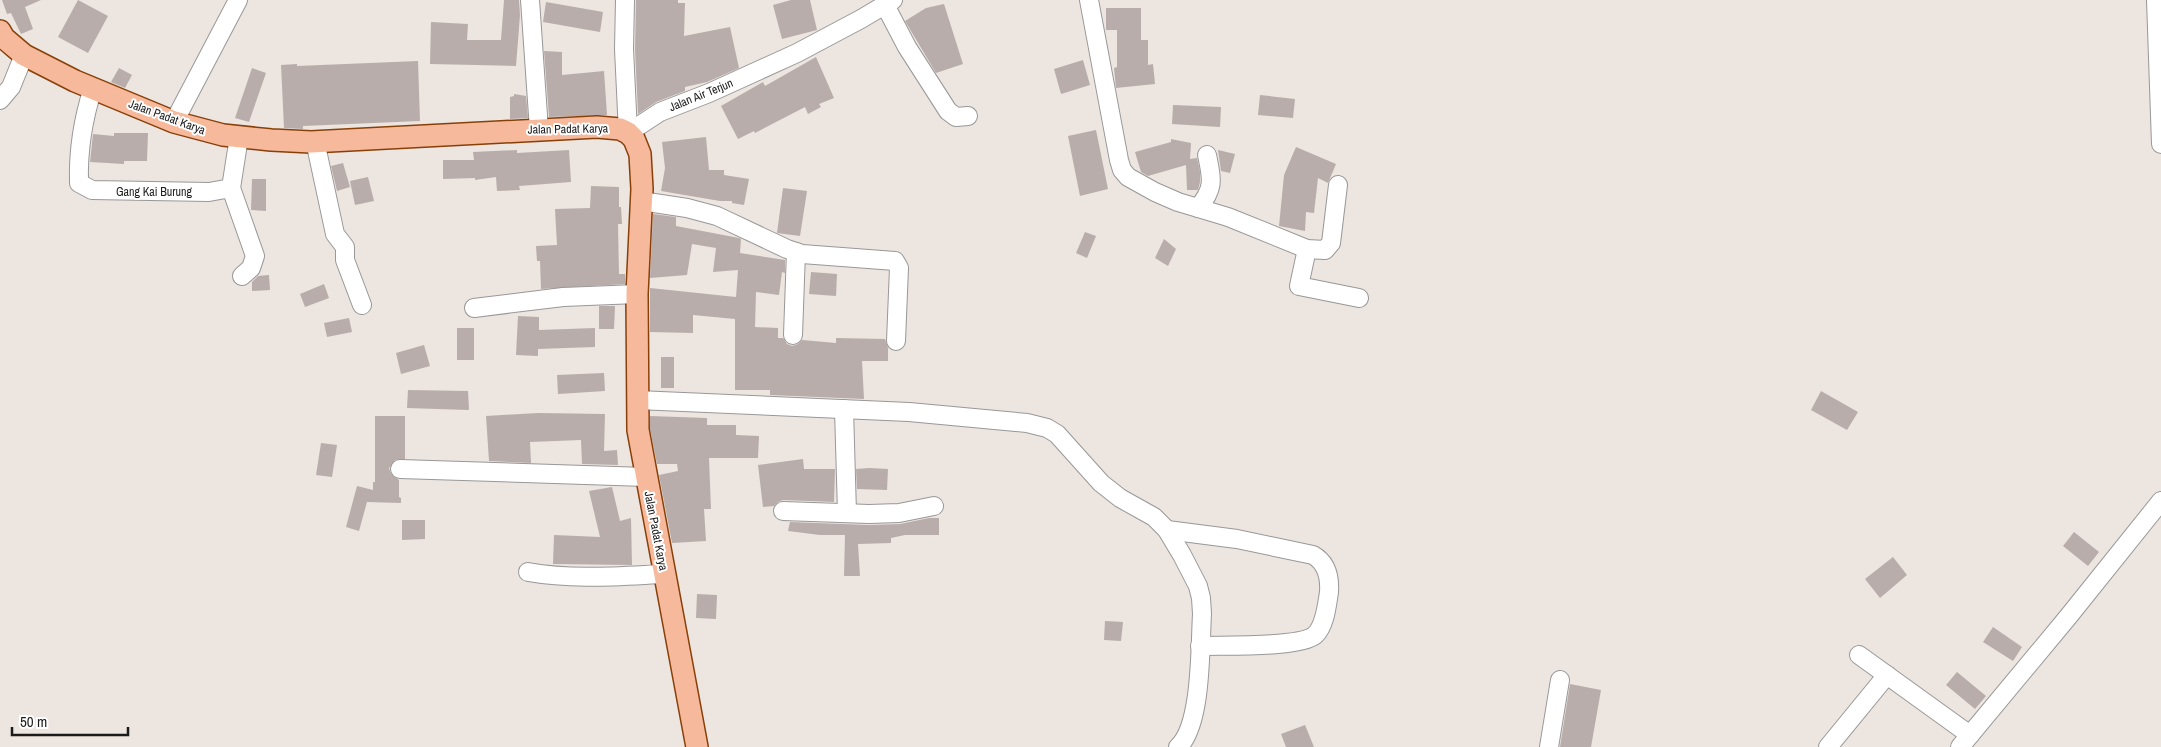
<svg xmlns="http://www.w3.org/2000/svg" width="2161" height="747" font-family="'Archivo Narrow',sans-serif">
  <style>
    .building { fill: #b8adaa }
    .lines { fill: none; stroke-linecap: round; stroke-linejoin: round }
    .minor-casing { stroke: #989898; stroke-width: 20 }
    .major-casing { stroke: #894008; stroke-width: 24 }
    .minor { stroke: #fff; stroke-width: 18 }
    .major { stroke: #f6b99c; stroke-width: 21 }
    .labels { text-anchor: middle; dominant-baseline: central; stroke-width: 4; stroke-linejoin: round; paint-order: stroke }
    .street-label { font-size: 12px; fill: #1b1b1b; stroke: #fff }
  </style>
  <rect width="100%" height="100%" fill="#ece5e0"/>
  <g class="building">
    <path d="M2 0H41L25 7 33 29 21 34 11 13 7 14Z"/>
    <path d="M78 0 108 16 88 53 58 37Z"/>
    <path d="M504 0H519L520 15 516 66 430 64 431 22 468 24 467 40H501Z"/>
    <path d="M636 0H678V3H685L684 36 730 27 739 68 707 82 685 87V91L656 102 638 114 635 49Z"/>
    <path d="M791 0H810L817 30 782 39 773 5Z"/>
    <path d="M546 2 603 12 600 32 543 22Z"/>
    <path d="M944 4 963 64 936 73 905 21 926 8Z"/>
    <path d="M1106 8H1141V40H1148V65L1153 64 1155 84 1116 88 1114 68 1117 67V30H1106Z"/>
    <path d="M544 51 562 52V75L604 71 607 115 549 117Z"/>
    <path d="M816 57 834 98 819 104 821 107 808 114 805 107 755 133 754 131 738 139 721 106 763 82 765 86Z"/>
    <path d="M1083 60 1090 85 1061 94 1054 69Z"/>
    <path d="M418 61 420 121 303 126V129L284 128 281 65 297 64V66Z"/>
    <path d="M119 68 132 75 125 88 111 82Z"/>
    <path d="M252 68 266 73 249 122 235 118Z"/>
    <path d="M514 94 526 96 528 118 510 119V97L514 96Z"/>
    <path d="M1260 95 1295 99 1293 118 1258 115Z"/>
    <path d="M1173 105 1221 107 1220 127 1172 124Z"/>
    <path d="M1096 130 1108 189 1080 196 1068 136Z"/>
    <path d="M114 133H148L147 161H124V164L90 162 93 134 114 136Z"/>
    <path d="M706 137 709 170H724V175L749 179 744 205 732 203V201H720L661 191 665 168 662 142Z"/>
    <path d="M1171 139 1191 143 1190 159 1197 158 1200 172V182L1198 190H1187L1186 165 1148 176 1141 172 1135 152 1171 142Z"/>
    <path d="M1296 147 1336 164 1328 183 1318 178 1314 213 1306 212 1305 231 1279 226 1284 175Z"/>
    <path d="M517 150V153L569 150 571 182 519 186 520 190 497 191 496 177 475 180V178L443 179V160H474L473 152Z"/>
    <path d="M1218 150 1235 154 1230 173 1221 171Z"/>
    <path d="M343 163 350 187 337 191 331 166Z"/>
    <path d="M368 177 374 201 355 205 350 181Z"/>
    <path d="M252 179H266V211L251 210Z"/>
    <path d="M591 186 619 187V207H621L622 224H618L619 274H625V284L541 289 540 261H537L536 246 557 245 555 209 590 208Z"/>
    <path d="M783 188 807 191 800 236 777 233Z"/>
    <path d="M653 214 676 217V226L739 238 741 239 740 253 785 260V273L782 272 779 295 756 292 755 327 778 328V338H783L787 344 792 346 798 344 802 340 836 343V338L885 339 888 348V361H862L864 399 770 395V390H735V319L693 315V333L650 332V288L736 297 738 270 713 272 716 248 692 244 687 275 650 278Z"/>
    <path d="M1085 232 1096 236 1087 258 1076 253Z"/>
    <path d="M1164 239 1176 249 1168 266 1155 258Z"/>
    <path d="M811 272 837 274 836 296 809 294Z"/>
    <path d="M269 275 270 290 252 291V282L258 276Z"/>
    <path d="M324 284 329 298 305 307 300 294Z"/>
    <path d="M599 306H615L614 329H599Z"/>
    <path d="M518 316 539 317V330L595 328V347L538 349V356L516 355Z"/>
    <path d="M349 318 352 332 327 337 324 323Z"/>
    <rect x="457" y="328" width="17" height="32"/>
    <path d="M424 345 430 366 401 374 396 353Z"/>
    <rect x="661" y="357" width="13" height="31"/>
    <path d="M604 373 605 391 558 394 557 375Z"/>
    <path d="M408 390 468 391 469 410 407 408Z"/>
    <path d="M1821 391 1858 412 1847 430 1811 410Z"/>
    <path d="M538 413 605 414 604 451 617 450 618 465 582 464 581 440 530 442 531 463 489 461 486 416Z"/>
    <path d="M375 416H405V459L395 460 389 468 391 474 399 480V497L401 498V503L367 502 359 531 346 527 357 486 373 490V482H375Z"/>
    <path d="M650 416 707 418V425H736V435L759 436 758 458H709L711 509H704L706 541 672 543 659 475 678 471 677 464H657L650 429Z"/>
    <path d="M321 443 337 445 332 477 316 475Z"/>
    <path d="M803 459 804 469H835L834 502 783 500 778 502 774 506 763 507 758 465Z"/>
    <path d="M869 468 888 469 887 490 857 489 856 469Z"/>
    <path d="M612 487 620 521 631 518 632 565 553 564 554 535 600 537 589 491Z"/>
    <path d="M929 518H939V535H905L891 538V543L858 544 860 576H844L845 535H820L788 531 790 522 869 525 900 524Z"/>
    <path d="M402 520H425V539L402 540Z"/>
    <path d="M2074 532 2099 552 2088 566 2063 546Z"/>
    <path d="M1893 557 1907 575 1880 598 1865 579Z"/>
    <path d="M697 594 717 595 716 619 696 618Z"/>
    <path d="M1105 621 1123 622 1121 641 1104 640Z"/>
    <path d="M1993 627 2022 647 2013 661 1983 642Z"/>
    <path d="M1957 672 1986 696 1975 709 1946 685Z"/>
    <path d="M1570 684 1601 690 1591 747H1560Z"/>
    <path d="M1305 725 1314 747H1286L1281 734Z"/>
  </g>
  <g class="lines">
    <g class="minor-casing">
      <g id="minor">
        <path d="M530 0 539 130"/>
        <path d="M625 0 624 49 628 133"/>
        <path d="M1089 0 1119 160 1122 170 1128 177 1155 192 1178 202 1228 217 1307 249 1325 250 1331 243 1338 185"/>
        <path d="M2156 0 2161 144"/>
        <path d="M885 5 907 47 948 111 956 117 968 116"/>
        <path d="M93 88C83 119 78 151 79 183L92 190 209 192 231 188 239 137"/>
        <path d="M0 100 11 87 24 55"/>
        <path d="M174 122 238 0"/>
        <path d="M628 133 660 112 709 93 797 53 861 19 893 0"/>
        <path d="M315 141 335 234 345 247V260L362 305"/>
        <path d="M231 188 255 256 251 268 242 276"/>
        <path d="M641 201 687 208 717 216 787 249 802 254 895 261 899 268 896 341"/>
        <path d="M1198 208C1215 188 1212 179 1207 155"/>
        <path d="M1307 249 1299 286 1359 298"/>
        <path d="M474 308 563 297 637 294"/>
        <path d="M793 335 796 252"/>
        <path d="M637 400 909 412 1027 423 1047 428 1057 434 1101 483 1120 498 1154 517 1167 530 1182 555 1198 586 1201 598 1202 614C1200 646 1202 726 1178 747"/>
        <path d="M844 409 847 513"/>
        <path d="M400 469 646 477"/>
        <path d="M783 511 869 514 899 513 934 506"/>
        <path d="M1167 530 1237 539 1313 555C1327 563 1330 577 1329 592 1327 605 1325 626 1315 635 1300 648 1222 645 1200 646"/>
        <path d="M528 572C573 580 619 576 664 574"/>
        <path d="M1859 655 1970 735"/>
        <path d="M1549 747 1560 680"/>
        <path d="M1828 747 1887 675"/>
        <path d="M1960 747 2068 617 2161 501"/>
      </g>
    </g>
    <g class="major-casing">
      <path id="major" d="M0 31 4 38 24 55 75 81 174 122 223 135 271 140 311 142 597 127 620 129 628 133 634 139 640 154 642 189 637 294 638 430 697 747"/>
    </g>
    <use href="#minor" class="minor"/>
    <use href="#major" class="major"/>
  </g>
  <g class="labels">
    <g class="street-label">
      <text transform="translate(701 95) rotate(-22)">Jalan Air Terjun</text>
      <text transform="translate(167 117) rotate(20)">Jalan Padat Karya</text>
      <text transform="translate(568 129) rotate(-1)">Jalan Padat Karya</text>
      <text x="154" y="192">Gang Kai Burung</text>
      <text transform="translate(656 531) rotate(79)">Jalan Padat Karya</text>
    </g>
  </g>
  <path d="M12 727v8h116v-8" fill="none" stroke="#1b1b1b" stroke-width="2.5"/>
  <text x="20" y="727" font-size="15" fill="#1b1b1b" stroke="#ffffff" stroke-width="4" paint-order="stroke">50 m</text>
</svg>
